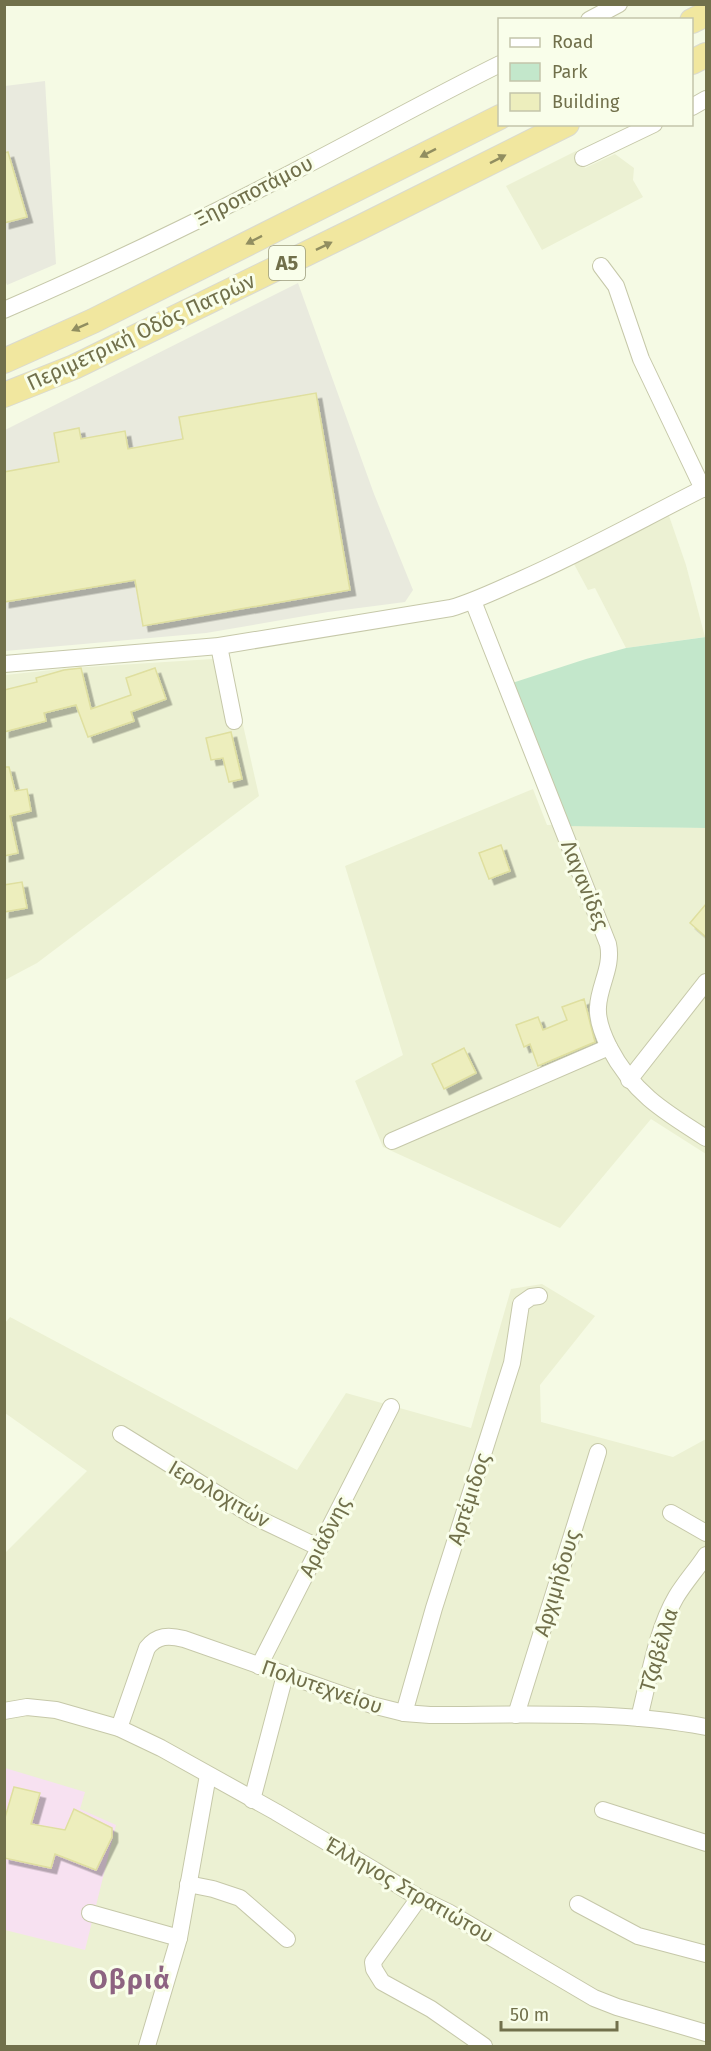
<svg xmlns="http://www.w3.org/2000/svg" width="711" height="2051" font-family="'Fira Sans',sans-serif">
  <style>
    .residential { fill: #ecf1d3 }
    .industrial { fill: #e9eade }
    .education { fill: #f7e1f1 }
    .green { fill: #c3e7cb }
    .building { fill: #edeebd; stroke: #dfdf9f; stroke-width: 1.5; filter: url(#shadow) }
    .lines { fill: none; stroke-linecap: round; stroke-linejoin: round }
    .minor-casing { stroke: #c6c8a9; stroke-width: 18 }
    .highway-casing { stroke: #dadad0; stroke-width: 26 }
    .minor { stroke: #fff; stroke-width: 16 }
    .highway { stroke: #f1e79f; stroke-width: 24 }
    .oneway { fill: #918e60 }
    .labels { text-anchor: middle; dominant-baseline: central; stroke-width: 6; stroke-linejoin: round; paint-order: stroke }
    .shield { fill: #f9feea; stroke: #9a9b7b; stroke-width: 1.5 }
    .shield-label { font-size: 20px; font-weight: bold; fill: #71704b }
    .street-label { font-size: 21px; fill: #71704b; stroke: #f9feea }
    .district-label { font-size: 27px; font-weight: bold; letter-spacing: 1.5px; fill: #8d6381; stroke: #f9feea }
  </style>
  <defs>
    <filter id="shadow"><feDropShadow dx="5.5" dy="5.5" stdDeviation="0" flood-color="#0004"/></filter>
  </defs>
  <rect width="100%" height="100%" fill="#f5fae4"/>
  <g class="residential">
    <path d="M576 151 585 168 615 154 634 168 633 180 643 197 542 250 506 186Z"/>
    <path d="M668 513 686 565 705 637 626 648 595 588 588 590 574 564 612 545Z"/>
    <path d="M228 658 259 796 37 963 5 980V675L71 668Z"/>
    <path d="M533 789 547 825 706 828V1154L651 1119 560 1228 383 1147 355 1081 403 1055 345 866Z"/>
    <path d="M542 1284 595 1316 540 1385 541 1422 673 1457 706 1439V2046H5L4 1554 87 1471 5 1413V1323L10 1317 297 1470 346 1393 471 1428 511 1289Z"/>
  </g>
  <g class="industrial">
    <path d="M45 81 56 264 7 285 5 280V86Z"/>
    <path d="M298 283 374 494 413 590 405 602 328 612 206 633 5 651V430Z"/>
  </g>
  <path class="education" d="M5 1768 85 1792 80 1809 116 1825 85 1950 5 1930Z"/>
  <path class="green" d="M706 637V828L564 826 509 684 586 659 626 648Z"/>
  <g class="building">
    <path d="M8 152 27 217 4 223V153Z"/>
    <path d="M316 393 350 590 143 626 135 580 4 602V472L59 462 54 433 79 428 81 439 125 431 128 449 183 439 179 417Z"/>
    <path d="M81 668 91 709 131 695 126 678 155 668 166 699 131 712 134 721 88 737 76 705 44 713 46 721 4 732V690L37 682 36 678 64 670Z"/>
    <path d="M231 732 242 779 229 782 223 758 211 760 206 738Z"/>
    <path d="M4 767H9L15 791 27 789 31 811 10 816 18 853 4 856Z"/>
    <path d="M501 845 510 871 489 879 479 853Z"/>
    <path d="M22 882 27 908 4 912V885Z"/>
    <path d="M706 904V937L690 923Z"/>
    <path d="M584 999 595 1042 538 1066 530 1044 524 1047 516 1025 538 1017 543 1030 567 1020 562 1007Z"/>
    <path d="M464 1048 476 1073 444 1089 432 1064Z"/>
    <path d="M14 1787 40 1793 31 1824 65 1830 74 1809 112 1828V1837L96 1870 55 1854 51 1868 4 1858V1821Z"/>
  </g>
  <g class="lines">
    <g class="minor-casing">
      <g id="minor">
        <path d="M589 20 619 4"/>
        <path d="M692 107 706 99"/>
        <path d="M583 158 654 124"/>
        <path d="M601 266 616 286 641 359 703 489"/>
        <path d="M4 310C104 267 201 220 297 170 365 135 431 98 500 64"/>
        <path d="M473 601 608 944C613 967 599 985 598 1007 597 1021 603 1035 609 1047 633 1093 663 1111 706 1138"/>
        <path d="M219 646 234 721"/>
        <path d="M4 664 219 646 451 608C475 601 497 590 520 580 584 552 644 518 706 487"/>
        <path d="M629 1080 706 982"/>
        <path d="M392 1141 609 1047"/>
        <path d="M121 1434 253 1516 320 1548"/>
        <path d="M671 1513 706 1533"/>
        <path d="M259 1666 391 1407"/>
        <path d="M4 1711 27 1707 56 1710 119 1728 161 1748 276 1812 374 1870 419 1898 448 1912 594 1998 617 2007 706 2033"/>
        <path d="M404 1713 434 1608 512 1363 521 1304 531 1297 539 1296"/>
        <path d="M516 1715 598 1452"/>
        <path d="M639 1718C649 1680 656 1631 676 1597 685 1582 697 1569 706 1555"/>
        <path d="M119 1728 147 1648C157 1635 169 1635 184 1639L372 1705 404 1713 430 1715C522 1715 616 1710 706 1727"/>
        <path d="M252 1800 285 1675"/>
        <path d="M603 1810 706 1843"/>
        <path d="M188 1884 213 1889 240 1898 287 1939"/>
        <path d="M419 1898 373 1962 374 1969 382 1982 431 2009 484 2046"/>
        <path d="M578 1904 638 1936 706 1954"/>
        <path d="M90 1913 179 1938"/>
        <path d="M147 2046 179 1938 208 1775"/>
      </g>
    </g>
    <g class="highway-casing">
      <g id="highway">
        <path d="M692 21 706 14"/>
        <path d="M692 62 706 55"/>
        <path d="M4 361 93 321 500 117"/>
        <path d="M4 395 74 367 361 227 567 124"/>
      </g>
    </g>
    <use href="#minor" class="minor"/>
    <use href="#highway" class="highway"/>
  </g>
  <defs><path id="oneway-solid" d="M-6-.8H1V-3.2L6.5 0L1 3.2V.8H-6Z" transform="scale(1.5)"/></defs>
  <g class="oneway">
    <use href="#oneway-solid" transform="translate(428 153) rotate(153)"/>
    <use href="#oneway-solid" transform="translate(498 159) rotate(-27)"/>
    <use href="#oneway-solid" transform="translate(254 240) rotate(153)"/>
    <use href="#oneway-solid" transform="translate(324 246) rotate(-26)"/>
    <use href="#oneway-solid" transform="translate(80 327) rotate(156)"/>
  </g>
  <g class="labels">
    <rect class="shield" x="269" y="246" width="36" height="34" rx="4.5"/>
    <g class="shield-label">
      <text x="287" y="263">Α5</text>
    </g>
    <g class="street-label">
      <text transform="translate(254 191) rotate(-27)">Ξηροποτάμου</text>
      <text transform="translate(141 332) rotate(-25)">Περιμετρική Οδός Πατρών</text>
      <text transform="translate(585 885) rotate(68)">Λαγανίδες</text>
      <text transform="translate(219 1494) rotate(30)">Ιερολοχιτών</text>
      <text transform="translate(469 1499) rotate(-72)">Αρτέμιδος</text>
      <text transform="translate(325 1537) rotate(-63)">Αριάδνης</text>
      <text transform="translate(557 1583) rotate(-73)">Αρχιμήδους</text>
      <text transform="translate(659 1650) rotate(-73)">Τζαβέλλα</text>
      <text transform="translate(322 1687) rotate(19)">Πολυτεχνείου</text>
      <text transform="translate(409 1890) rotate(30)">Έλληνος Στρατιώτου</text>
    </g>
    <g class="district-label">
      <text x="130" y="1980">Οβριά</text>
    </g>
  </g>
  <rect width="711" height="2051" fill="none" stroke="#71704b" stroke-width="12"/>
  <rect x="498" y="18" width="195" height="108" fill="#f9feea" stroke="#c3c5aa" stroke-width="1.5"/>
  <rect x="510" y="38" width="30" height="9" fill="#ffffff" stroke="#c3c5aa" stroke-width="1.5"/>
  <text x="552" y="48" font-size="18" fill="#71704b">Road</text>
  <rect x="510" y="63" width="30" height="18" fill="#c3e7cb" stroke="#c3c5aa" stroke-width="1.5"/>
  <text x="552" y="78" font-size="18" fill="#71704b">Park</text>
  <rect x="510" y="93" width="30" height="18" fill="#edeebd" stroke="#c3c5aa" stroke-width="1.5"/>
  <text x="552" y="108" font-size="18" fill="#71704b">Building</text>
  <path d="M501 2021v9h116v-9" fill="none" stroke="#71704b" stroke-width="3"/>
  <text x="510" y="2021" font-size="18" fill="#71704b" stroke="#f9feea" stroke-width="4.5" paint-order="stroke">50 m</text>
</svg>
